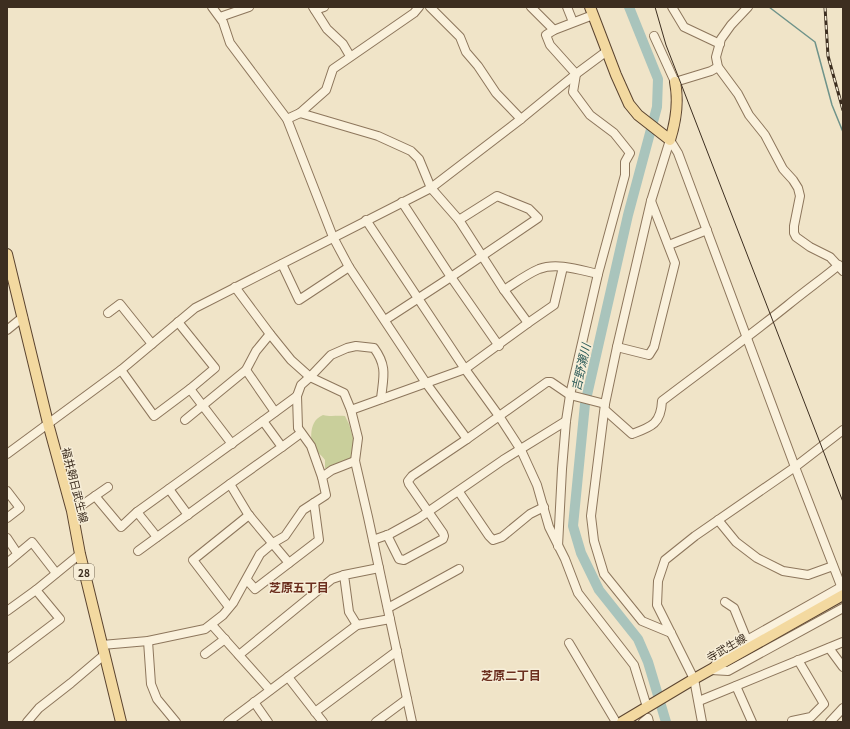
<svg xmlns="http://www.w3.org/2000/svg" width="850" height="729" font-family="Georgia,'Noto Sans JP',serif">
  <style>
    .green { fill: #c9cf9b }
    .lines { fill: none; stroke-linecap: round; stroke-linejoin: round }
    .stream { stroke: #6f938a; stroke-width: 1.5 }
    .river { stroke: #a9c4bc; stroke-width: 10 }
    .minor-casing { stroke: #8d765c; stroke-width: 10 }
    .major-casing { stroke: #5b4430; stroke-width: 12 }
    .minor { stroke: #faf1dc; stroke-width: 8 }
    .major { stroke: #f3d9a0; stroke-width: 10 }
    .tram { stroke: #3d2e20; stroke-width: 1 }
    .rail-casing { stroke: #3d2e20; stroke-width: 3 }
    .rail { stroke: #f7eed8; stroke-width: 1.5; stroke-dasharray: 4.5; stroke-linecap: butt }
    .labels { text-anchor: middle; dominant-baseline: central; stroke-width: 3; stroke-linejoin: round; paint-order: stroke }
    .shield { fill: #f7eed8; stroke: #756857; stroke-width: 1 }
    .shield-label { font-size: 10px; font-weight: bold; fill: #3d2e20 }
    .street-label { font-size: 11px; fill: #3d2e20; stroke: #f7eed8 }
    .water-label { font-size: 12px; font-style: italic; fill: #2f5d5a; stroke: #f7eed8 }
    .neighbourhood-label { font-size: 12px; font-weight: bold; fill: #6b2e1e; stroke: #f7eed8 }
  </style>
  <rect width="100%" height="100%" fill="#f0e4c8"/>
  <path class="green" d="M323 415C331 417 337 415 345 416L349 424 354 441 352 458 330 468H325V460C322 455 315 451 313 445 310 440 311 428 314 423 316 419 319 417 323 415Z"/>
  <g class="lines">
    <path class="stream" d="M769 7 815 42 832 105 843 132"/>
    <path class="river" d="M629 7 658 79 657 107 628 215 585 404 573 526 581 553 599 590 638 639 648 662 666 722"/>
    <g class="minor-casing">
      <g id="minor">
        <path d="M212 7 223 22 230 43 287 119 333 237 349 267 426 383 467 439 547 382H551L570 395 605 404"/>
        <path d="M313 7 327 29 343 44 350 56"/>
        <path d="M430 7 460 37 466 52 478 66 496 93 521 119"/>
        <path d="M531 7 554 30"/>
        <path d="M567 7 573 22"/>
        <path d="M672 7 684 27 720 44"/>
        <path d="M748 7 731 25 721 39 716 57 718 67 738 94 749 115 765 135 783 169 793 180 798 188 800 196 794 226V233L796 237 810 247 830 257 843 271"/>
        <path d="M315 10 324 7"/>
        <path d="M220 17 249 7"/>
        <path d="M654 36 675 82 711 71 718 67"/>
        <path d="M300 113 378 136 411 151 419 159 431 188 459 220 504 290 528 323"/>
        <path d="M287 119 300 113 326 90 333 69 414 13 419 7"/>
        <path d="M670 140 651 201 617 347 605 404 591 516 594 541 604 574 642 621 671 633"/>
        <path d="M670 140 678 153 795 467 843 591"/>
        <path d="M402 202 451 277 499 346"/>
        <path d="M366 220 465 369 499 416 521 450 537 485 549 527 565 559 578 593 634 665 647 707"/>
        <path d="M669 245 707 230"/>
        <path d="M282 264 299 300 349 267"/>
        <path d="M235 287 270 334 291 360 310 377 344 393 351 410 358 438 355 461 368 517 412 722"/>
        <path d="M504 290C515 283 527 274 539 269 557 262 580 270 598 274"/>
        <path d="M108 313 120 304 152 344"/>
        <path d="M385 320 451 277 538 218 529 209 497 196 459 220"/>
        <path d="M178 322 215 368 190 389"/>
        <path d="M7 330 23 317"/>
        <path d="M617 347 649 355 654 347 675 263 651 201"/>
        <path d="M121 370 154 416 190 389 232 444"/>
        <path d="M246 370 275 412"/>
        <path d="M297 396 298 428 311 446 322 477"/>
        <path d="M351 410 465 369 528 323 554 305 563 267"/>
        <path d="M605 410 632 434C651 427 661 424 662 401 704 369 747 338 788 305 805 291 822 279 839 265"/>
        <path d="M185 420 246 370 256 351 270 334"/>
        <path d="M263 421 297 396 301 385 310 377 331 355 347 348 356 346 374 348C388 367 383 378 381 399"/>
        <path d="M282 447 301 433"/>
        <path d="M7 454 121 370 195 308 431 188 521 119 576 74 607 51"/>
        <path d="M169 489 188 515"/>
        <path d="M7 491 20 508 7 518"/>
        <path d="M459 492 489 536 493 540 502 537 530 514 544 507"/>
        <path d="M95 496 121 527 137 512 263 421 282 447 230 484 248 514 289 563"/>
        <path d="M72 512 108 487"/>
        <path d="M137 512 157 537"/>
        <path d="M718 520 736 542 757 558 783 571 808 575 833 566"/>
        <path d="M387 535 399 559 404 560 443 539 444 536 443 533 409 484 408 481 412 476 467 439"/>
        <path d="M7 538 17 553"/>
        <path d="M373 540 390 534 419 518 503 460 566 421"/>
        <path d="M558 546 562 469 566 421 570 395 598 274 625 175V162L630 153 614 133 590 115 573 92 576 74 550 45 546 35 554 30 593 15"/>
        <path d="M138 551 230 484"/>
        <path d="M7 563 32 542 56 573"/>
        <path d="M247 580 255 589 319 540 314 503"/>
        <path d="M725 602 734 608 747 640"/>
        <path d="M229 607 193 560 249 515"/>
        <path d="M388 608 459 569"/>
        <path d="M7 611 36 590 80 554"/>
        <path d="M212 625 270 690"/>
        <path d="M357 625 349 612 344 575 379 568"/>
        <path d="M148 641 151 684 157 699 176 722"/>
        <path d="M569 643 616 722"/>
        <path d="M102 645 148 641 205 629 223 615 233 603 260 554 273 543 285 536 303 510 326 495 322 477 332 470 355 461"/>
        <path d="M829 648 843 667"/>
        <path d="M205 654 225 639"/>
        <path d="M239 655 332 579 344 575"/>
        <path d="M7 659 60 619 36 590"/>
        <path d="M713 668 724 653 841 587"/>
        <path d="M711 670 728 671 843 608"/>
        <path d="M288 677 323 722"/>
        <path d="M736 686 752 722"/>
        <path d="M699 701 843 642"/>
        <path d="M254 702 268 722"/>
        <path d="M315 712 397 651"/>
        <path d="M792 721 811 717 824 704 798 660"/>
        <path d="M27 722 39 708 71 683 104 655"/>
        <path d="M228 722 357 625 390 619"/>
        <path d="M376 722 407 699"/>
        <path d="M643 722 648 718 649 722"/>
        <path d="M702 722 694 679 657 605 658 581 665 560 695 536 795 467 843 430"/>
        <path d="M830 722 843 708"/>
      </g>
    </g>
    <g class="major-casing">
      <g id="major">
        <path d="M590 7 616 75 629 104 638 115 670 140C676 121 679 102 675 82"/>
        <path d="M7 254 49 427 72 511 80 554 121 722"/>
        <path d="M622 722 694 679 843 595"/>
      </g>
    </g>
    <use href="#minor" class="minor"/>
    <use href="#major" class="major"/>
    <path class="tram" d="M655 7 666 45 843 502"/>
    <g class="rail-casing">
      <path id="rail" d="M825 7 828 56 843 110"/>
    </g>
    <use href="#rail" class="rail"/>
  </g>
  <g class="labels">
    <rect class="shield" x="74" y="564" width="20" height="16" rx="3"/>
    <g class="shield-label">
      <text x="84" y="572">28</text>
    </g>
    <g class="street-label">
      <text transform="translate(76 485) rotate(76)">福井朝日武生線</text>
      <text transform="translate(726 647) rotate(-30)">寺武生線</text>
    </g>
    <g class="water-label">
      <text transform="translate(580 367) rotate(-77)">吉野瀬川</text>
    </g>
    <g class="neighbourhood-label">
      <text x="299" y="586">芝原五丁目</text>
      <text x="511" y="674">芝原二丁目</text>
    </g>
  </g>
  <rect width="850" height="729" fill="none" stroke="#3d2e20" stroke-width="16"/>
</svg>
